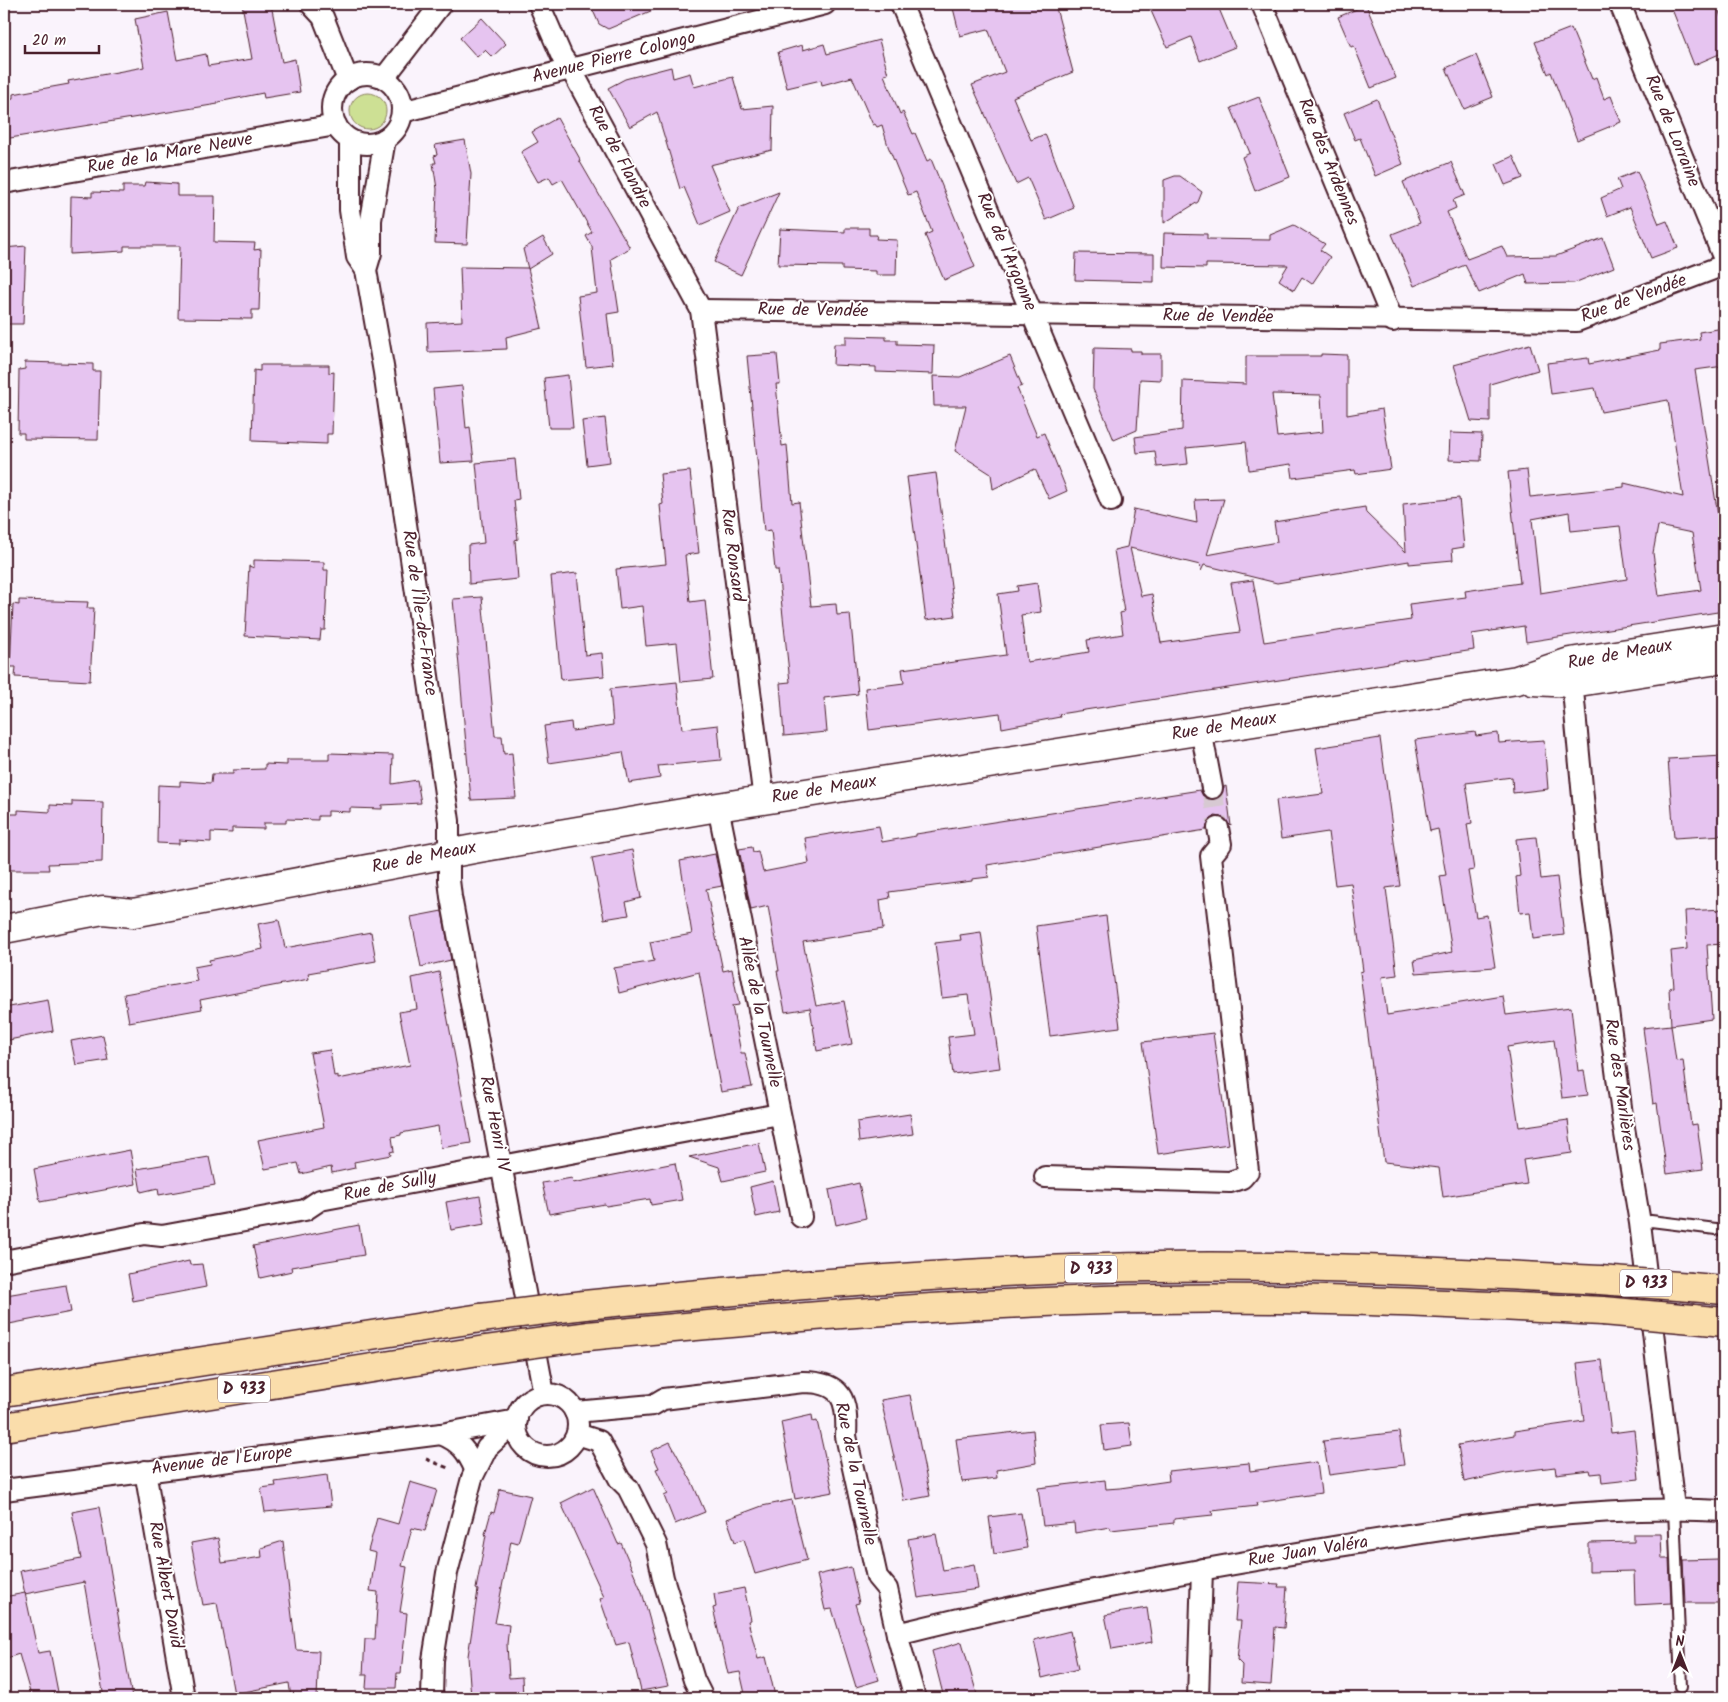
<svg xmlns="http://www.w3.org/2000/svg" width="1728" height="1702" font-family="Kalam,sans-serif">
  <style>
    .green { fill: #cde094; stroke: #8c8060 }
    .building { fill: #e6c4f0; stroke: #4a1f2b; fill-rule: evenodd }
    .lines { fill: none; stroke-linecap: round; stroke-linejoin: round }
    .street-tunnel { stroke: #d7c9d2; stroke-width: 20; stroke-dasharray: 20 10; stroke-linecap: butt }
    .lane-casing { stroke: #4a1f2b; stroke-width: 14 }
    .street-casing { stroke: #4a1f2b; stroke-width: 24 }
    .secondary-casing { stroke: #4a1f2b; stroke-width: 31 }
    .highway-casing { stroke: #4a1f2b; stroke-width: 31 }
    .path { stroke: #4a1f2b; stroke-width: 3; stroke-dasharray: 5 4; stroke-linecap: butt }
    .lane { stroke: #fff; stroke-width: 10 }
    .street { stroke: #fff; stroke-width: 20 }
    .secondary { stroke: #fff; stroke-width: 28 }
    .highway { stroke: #faddab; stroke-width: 28 }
    .highway-bridge-casing { stroke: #4a1f2b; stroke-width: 31; stroke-linecap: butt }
    .highway-bridge { stroke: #faddab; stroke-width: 28 }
    .labels { text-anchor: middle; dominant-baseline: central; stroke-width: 4; stroke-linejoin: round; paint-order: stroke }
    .shield { fill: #fff; stroke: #80626b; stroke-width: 1 }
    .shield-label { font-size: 16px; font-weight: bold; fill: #4a1f2b }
    .street-label { font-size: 18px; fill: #4a1f2b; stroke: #fff }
  </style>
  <rect width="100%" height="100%" fill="#faf3fc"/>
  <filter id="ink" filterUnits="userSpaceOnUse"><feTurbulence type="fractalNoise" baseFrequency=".02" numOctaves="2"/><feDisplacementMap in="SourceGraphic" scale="10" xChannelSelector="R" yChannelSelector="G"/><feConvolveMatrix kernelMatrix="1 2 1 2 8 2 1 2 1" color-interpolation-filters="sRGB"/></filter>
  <g filter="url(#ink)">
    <circle class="green" cx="368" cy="111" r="18"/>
    <g class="building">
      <path d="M242 4H271L282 62 295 59 300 92 264 98 263 93 218 102V104L4 139V100L13 98V94L69 84 68 81 144 67 135 19 168 12 177 60 206 54 208 66 252 59Z"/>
      <path d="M590 4H665V5L608 29 599 24Z"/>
      <path d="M952 4H1055L1073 72 1013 97 1031 140 1045 134 1074 208 1046 220 1028 178 1016 184 972 85 1005 72 988 29 960 36Z"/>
      <path d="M1148 4H1217L1235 47 1200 61 1191 37 1167 47Z"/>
      <path d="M1670 4H1716L1724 24V52L1694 65Z"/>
      <path d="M1366 5 1396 78 1371 88 1354 46 1351 47 1338 17Z"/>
      <path d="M482 18 506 44 492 57 485 50 477 57 460 38Z"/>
      <path d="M1571 28 1592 79 1596 77 1604 99 1611 96 1621 122 1577 140 1551 72 1548 74 1535 42Z"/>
      <path d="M879 40 888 74 884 75 900 114 903 112 913 134 915 133 927 161 931 159 975 267 944 280 925 235 932 232 916 192 908 195 888 146 882 125 877 127 875 124 873 125 852 77 822 85 821 80 787 88 778 52 802 45 803 50 824 44 827 54Z"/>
      <path d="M1476 55 1493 97 1464 109 1446 68Z"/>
      <path d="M671 67 673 78 690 73 694 87 733 77 742 109 773 106 772 150 710 165 730 212 700 225 684 187 680 189 657 112 630 127 608 88 625 79Z"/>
      <path d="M1259 97 1290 177 1255 191 1242 157 1250 153 1231 108Z"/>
      <path d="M1377 99 1403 164 1375 176 1360 138 1355 140 1344 113Z"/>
      <path d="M557 118 580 159 579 160 630 248 611 259 619 312 607 314 613 364 586 367 578 296 597 293 592 247 586 236 592 232 562 179 553 184 549 177 538 182 521 152 538 142 532 132Z"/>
      <path d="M465 140 471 174 467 244 435 243 437 189 433 163H436L434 156 437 155 435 145Z"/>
      <path d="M1513 156 1523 178 1505 185 1496 164Z"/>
      <path d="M1451 162 1465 195 1453 200 1456 208 1447 212 1467 259 1502 246 1507 257 1556 256 1603 238 1614 267 1574 283 1528 284 1525 274 1479 293 1465 265 1414 286 1392 234 1420 223 1403 182Z"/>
      <path d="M1637 171 1659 224 1667 221 1678 248 1651 258 1630 207 1607 216 1601 198 1621 189 1617 179Z"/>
      <path d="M1175 176H1180L1202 192 1198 202 1164 223V180Z"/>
      <path d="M145 182 177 184V196H215L214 242 255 243 254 250 261 249 259 310H252V319L178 318 180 246H124V251L70 254 71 196 92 197V192L123 193V186H144Z"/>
      <path d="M779 192 741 275 714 262 739 208Z"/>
      <path d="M1294 225 1325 244 1320 250 1330 257 1312 284 1302 277 1294 290 1279 280 1288 265 1206 264V268L1163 267 1164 233 1207 234V239L1270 240V235Z"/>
      <path d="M845 228H869V235H877L876 239 897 240 896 275H876V271L842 270V266L778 265 780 229 845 232Z"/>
      <path d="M543 237 552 254 528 269 523 249Z"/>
      <path d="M26 246 23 324H4V248Z"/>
      <path d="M1076 253 1154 254V282L1075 280Z"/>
      <path d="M460 267 528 268 542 328 506 337 507 349 428 352 427 323 462 321Z"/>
      <path d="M1724 328V366L1695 370 1720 528H1724V611L1526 642 1524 626 1472 634 1474 650 1059 714 1060 717 1002 728 1000 713 869 730 865 688 904 683 902 669 1006 655 998 594 1018 591 1017 586 1037 583 1041 612 1021 615 1027 662 1089 652 1087 640 1123 634 1120 613 1124 612 1114 550 1127 547 1134 509 1197 523 1195 500 1224 499 1207 555 1277 542 1274 522 1365 507 1366 513 1406 552 1403 504 1459 498 1464 547 1452 549 1453 560 1409 564V561L1277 583 1204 565 1201 571 1200 565 1130 548 1141 596 1152 594 1161 643 1240 632 1231 583 1253 580 1264 642 1411 620 1409 604 1466 597 1465 591 1520 583 1508 472 1527 470 1530 497 1624 487V483L1683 497 1668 400 1601 412 1595 388 1551 394 1547 363 1588 358 1589 364 1660 350V344L1700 339 1699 332ZM1569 512 1571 531 1620 526 1627 579 1540 593 1532 519ZM1658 526 1692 533 1701 590 1659 596 1653 553Z"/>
      <path d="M846 336 886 337V340H897V344L934 345 933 374 876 372V367L833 365 834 344H846Z"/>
      <path d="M1530 344 1538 370 1490 384V422L1471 421 1454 365Z"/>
      <path d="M1094 348 1131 349V351H1141V354H1161V380L1140 379 1137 430 1114 440 1093 389Z"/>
      <path d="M777 354 780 384H776L782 446 787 445 792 503 799 502 811 606 836 604 837 615 850 614 858 694 824 698 827 732 784 736 780 683 790 682 778 570H775L771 530 764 531 747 356Z"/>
      <path d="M1321 354 1347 355V415L1382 409 1391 469 1356 474 1355 470 1293 478 1291 464 1249 470 1246 442 1186 448 1188 464 1157 467 1155 451 1137 453 1135 437 1182 430 1183 381 1246 384V356H1321ZM1272 394 1321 395 1323 432 1277 437Z"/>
      <path d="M1010 356 1022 386 1017 388 1037 436 1044 433 1067 491 1049 499 1035 469 993 489 991 474 955 451 966 406H934L933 376 960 377Z"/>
      <path d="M25 362 93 364V371H100L98 440 24 439V433H18L19 370 25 369Z"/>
      <path d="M260 365H329V373L334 372 332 434H327V444L252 441 254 370 260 371Z"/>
      <path d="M568 375 573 428H549L544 378Z"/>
      <path d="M462 386 466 428 470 427 474 461 440 463 433 389Z"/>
      <path d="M605 418 610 462 587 465 582 421Z"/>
      <path d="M1450 433 1482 434 1481 461 1449 460Z"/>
      <path d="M515 459 519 499 514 500 518 539 515 540 518 579 469 584 468 545 484 543 476 463Z"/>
      <path d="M690 471 699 553 685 555 690 602 705 600 713 679 681 682 677 643 646 646 642 606 620 609 616 569 666 564 660 505 663 504 660 474Z"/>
      <path d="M936 473 955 616 926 620 907 477Z"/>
      <path d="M254 560 324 562V570H328L325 630H321L320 640 245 636 249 566 254 568Z"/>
      <path d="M577 573 585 655 602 653 604 676 561 680 551 576Z"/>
      <path d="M482 597 495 736H502L504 754 512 753 516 798 471 800 453 599Z"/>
      <path d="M19 600 88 602 87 608H94L90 681 15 677 16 667H10L13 604 19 605Z"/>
      <path d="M677 682 682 729 718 725 721 760 658 766 660 778 629 783 623 752 549 763 544 726 571 722 572 731 613 725 610 689Z"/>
      <path d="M1475 732 1476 736 1498 733 1499 743 1544 740 1548 789 1513 793 1512 777 1466 783 1472 823 1467 824 1474 870 1468 871 1476 917 1487 915 1495 967 1416 973 1414 960 1452 952 1440 876 1446 875 1438 829 1430 831 1415 740Z"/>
      <path d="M1380 738 1400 886 1386 888 1397 975 1382 977 1387 1015 1503 996 1506 1015 1571 1007 1578 1071 1584 1070 1588 1095 1562 1098 1554 1040 1507 1047 1519 1127 1568 1120 1572 1153 1523 1160 1527 1184 1443 1197 1439 1168 1384 1162 1360 972 1363 971 1351 883 1335 885 1328 832 1281 839 1276 800 1323 794 1316 748Z"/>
      <path d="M329 753 393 755 392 784 417 780 421 803 382 805V809L350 808V812L328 811V816H318V820L286 819V823H264V829L232 828V833L211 832V842L179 840V844L157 843 158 785 180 786V781L211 783 212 774H233V770L265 769V764L287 765V760H329Z"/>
      <path d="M1724 756V835L1674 838 1668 759Z"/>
      <path d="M1226 786 1231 826 1222 817 1215 816 1207 824 1206 830 987 865 989 877 972 879V881L889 892 890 898 880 900 883 929 803 942 816 1006 844 1001 852 1044 817 1051 810 1008 785 1012 777 971H779L768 906 751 910 739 849 752 847 753 852 758 851 763 872 809 863 805 838 879 826 882 842 916 836V834L1200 790 1203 796 1214 800 1220 797 1224 787Z"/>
      <path d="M72 801 103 802 102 862 48 864 49 870H4V814H18V810L50 812V805L72 806Z"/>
      <path d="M1536 837 1541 879 1557 877 1564 935 1533 939 1530 912 1520 913 1516 877 1520 876 1516 839Z"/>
      <path d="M632 850 641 898 626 902 629 915 604 919 592 858Z"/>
      <path d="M715 854 722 886 706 889 723 971 732 969 739 1005 732 1006 741 1053H745L752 1087 721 1092 699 972 619 993 614 968 654 961 650 942 692 934 680 861Z"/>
      <path d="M1724 909V944L1707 945 1712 1019 1671 1025 1669 988 1674 987 1671 951 1687 949 1685 911Z"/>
      <path d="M442 911 451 960 421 967 411 917Z"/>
      <path d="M1106 916 1120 1027 1050 1036 1036 926Z"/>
      <path d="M279 920 285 948 371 932 376 961 308 973 309 979 200 1000 202 1009 129 1022 124 994 197 981 194 967 210 964 209 960 263 949 258 924Z"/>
      <path d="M981 932 1000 1068 953 1074 948 1037 974 1034 968 995 942 998 935 943 961 940 960 935Z"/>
      <path d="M439 972 471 1143 441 1148 438 1126 401 1133V1135L392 1137 394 1151 390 1152 391 1155 354 1162 355 1168 332 1173 331 1167 301 1174 298 1163 265 1169 258 1140 324 1127 310 1053 330 1050 334 1076 338 1075V1079L410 1065 399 1012 417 1009 412 978Z"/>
      <path d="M48 1000 53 1031 4 1041V1008Z"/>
      <path d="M1671 1025 1676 1061 1683 1060 1691 1125 1697 1124 1703 1169 1667 1174 1657 1103 1653 1104 1643 1028Z"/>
      <path d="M1213 1033 1229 1144 1158 1154 1143 1042Z"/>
      <path d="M103 1035 108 1060 76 1065 71 1041Z"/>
      <path d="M910 1114 913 1134 859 1142 857 1122Z"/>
      <path d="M759 1143 765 1172 723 1181 719 1167 689 1157Z"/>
      <path d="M130 1150 136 1184 40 1202 34 1169Z"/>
      <path d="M209 1157 215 1185 159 1195 158 1188 141 1192 137 1169Z"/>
      <path d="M675 1163 682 1200 651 1205 650 1199 606 1206 605 1204 549 1214 542 1183 572 1178 573 1183Z"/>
      <path d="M773 1181 779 1212 756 1217 750 1187Z"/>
      <path d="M859 1183 866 1218 836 1225 829 1190Z"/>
      <path d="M480 1196 485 1224 451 1230 446 1202Z"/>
      <path d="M359 1225 364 1255 291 1267 292 1271 260 1278 253 1246Z"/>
      <path d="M189 1261 190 1265 202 1264 206 1287 133 1301 128 1274Z"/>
      <path d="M66 1285 71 1312 4 1325V1297L6 1295Z"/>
      <path d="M1602 1360 1611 1433 1634 1430 1639 1479 1602 1483 1601 1473 1591 1474 1590 1470 1556 1474 1555 1467 1506 1473 1464 1482 1458 1445 1514 1435V1431L1584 1421 1577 1363Z"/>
      <path d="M910 1395 930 1496 904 1501 881 1400Z"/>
      <path d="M812 1415 813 1422 817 1421 833 1492 795 1499 781 1422Z"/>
      <path d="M1129 1423 1132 1446 1104 1450 1101 1425Z"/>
      <path d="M1033 1430 1036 1463 996 1470 997 1478 962 1482 956 1439Z"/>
      <path d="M1399 1432 1404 1465 1329 1475 1323 1441Z"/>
      <path d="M670 1442 692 1482 705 1512 675 1524 664 1496 668 1494 656 1469 659 1468 651 1451Z"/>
      <path d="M1317 1462 1321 1493 1256 1503 1257 1506 1212 1511 1213 1515 1174 1519V1523L1111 1530 1110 1527 1075 1533 1074 1523 1043 1526 1038 1488 1105 1480 1106 1489 1120 1488 1169 1481 1168 1471 1249 1463 1250 1471Z"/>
      <path d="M327 1475 331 1506 265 1512 261 1488 276 1486 275 1482Z"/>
      <path d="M410 1482 437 1490 425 1531 412 1528 402 1566 407 1567 400 1612 407 1613 401 1673H397L396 1688H366L367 1675H363L365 1639H375L378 1592 370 1591 376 1553 368 1551 377 1518 398 1524Z"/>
      <path d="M593 1487 618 1544 621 1543 642 1592 668 1686 641 1691 629 1642 616 1645 600 1599 604 1597 561 1503Z"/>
      <path d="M500 1489 531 1496 518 1543 511 1541 495 1623 509 1625 507 1644 509 1678 522 1677 523 1698H471L468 1656 478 1590 476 1589 486 1535 485 1534 491 1512 494 1513Z"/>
      <path d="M792 1500 807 1560 755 1574 744 1539 735 1542 727 1519 762 1506Z"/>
      <path d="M99 1507 108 1556 132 1698H104L84 1582 25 1594 20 1571 81 1559 72 1512Z"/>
      <path d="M1021 1513 1027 1548 994 1554 989 1517Z"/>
      <path d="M936 1534 943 1570 974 1564 978 1589 918 1598 908 1539Z"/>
      <path d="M1634 1534H1661L1662 1559H1669L1671 1603 1635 1605 1634 1571 1589 1572V1543L1634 1542Z"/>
      <path d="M218 1538 222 1563 262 1557 261 1548 283 1541 296 1650 319 1651 317 1698H291L289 1683 234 1694 217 1603 203 1605 191 1543Z"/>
      <path d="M1719 1559V1603H1685L1683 1560Z"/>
      <path d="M851 1567 859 1603 855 1604 879 1680 856 1687 832 1609 825 1610 817 1575Z"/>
      <path d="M1238 1582 1279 1584 1278 1587H1287L1284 1628 1275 1627 1271 1685 1241 1683 1242 1665 1237 1660 1241 1621H1235Z"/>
      <path d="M744 1588 751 1620 748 1621 758 1659 766 1657 775 1696 746 1698 740 1672 728 1674 713 1608 716 1607 714 1594Z"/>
      <path d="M25 1593 38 1653 50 1651 58 1692 31 1696 19 1654 4 1659V1597Z"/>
      <path d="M1147 1608 1152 1642 1112 1649 1105 1615Z"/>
      <path d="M1070 1631 1078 1669 1042 1678 1034 1640Z"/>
      <path d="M962 1642 978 1698H944L932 1651Z"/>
    </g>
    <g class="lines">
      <path class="street-tunnel" d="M1212 788 1218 828"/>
      <g class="lane-casing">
        <g id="lane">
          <path d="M1640 1223 1651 1221 1724 1230"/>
          <path d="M1674 1508 1681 1687"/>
        </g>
      </g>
      <g class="street-casing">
        <g id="street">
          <path d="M311 4 323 17 348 80"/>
          <path d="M539 4 562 57 571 69 701 310 764 800"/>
          <path d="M901 4 1111 501"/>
          <path d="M1262 4 1393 321"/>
          <path d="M1620 4 1724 259"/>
          <circle cx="367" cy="109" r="35"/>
          <path d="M384 78 441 4"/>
          <path d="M402 112 825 4"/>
          <path d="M385 139 371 220V253L366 270 384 372 449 821V880L451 897 544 1394"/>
          <path d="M350 140V210L357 257 366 270"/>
          <path d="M4 183 336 125"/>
          <path d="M701 310 1577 321 1724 265"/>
          <path d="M1571 669 1591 883 1623 1122 1640 1223 1674 1508"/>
          <path d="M1201 730 1212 788"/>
          <path d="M718 807 801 1217"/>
          <path d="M1045 1177 1230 1182 1242 1178 1248 1171 1211 856 1221 844 1218 828"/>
          <path d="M4 1261 144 1234 162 1236 305 1210 320 1200 779 1114"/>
          <circle cx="547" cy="1425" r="31"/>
          <path d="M575 1412 653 1405 663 1399 803 1382C842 1382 848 1399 846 1436L877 1577 887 1589 897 1634 915 1698"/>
          <path d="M441 1434C460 1442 467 1451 475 1469"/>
          <path d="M577 1434 599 1441 620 1480 628 1488 656 1544 663 1578 694 1680 703 1698"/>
          <path d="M145 1471 184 1698"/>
          <path d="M4 1490 441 1434 517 1420"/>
          <path d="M897 1634C1043 1597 1190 1571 1339 1546 1464 1526 1597 1503 1724 1511"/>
          <path d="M432 1698 433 1660 447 1573 472 1478 487 1448 516 1421"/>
          <path d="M1198 1698 1202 1569"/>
        </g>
      </g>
      <g class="secondary-casing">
        <g id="secondary">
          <path d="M1533 681 1572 683 1724 659"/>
          <path d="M4 929 103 910 133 913 479 848 718 807 1517 680 1570 662 1724 638"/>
        </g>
      </g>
      <g class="highway-casing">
        <g id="highway">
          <path d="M1691 1287 1724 1290"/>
          <path d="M584 1305C757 1288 930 1273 1104 1268 1270 1263 1435 1271 1600 1280"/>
          <path d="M1693 1319 1724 1322"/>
          <path d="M588 1336C759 1320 930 1305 1103 1300 1269 1295 1437 1303 1603 1311"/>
          <path d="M4 1392 481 1318"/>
          <path d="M4 1427 485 1350"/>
        </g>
      </g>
      <path class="path" d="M426 1459 448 1468"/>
      <use href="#lane" class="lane"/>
      <use href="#street" class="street"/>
      <use href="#secondary" class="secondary"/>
      <use href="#highway" class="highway"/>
      <g class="highway-bridge-casing">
        <g id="highway-bridge">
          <path d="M1600 1280 1691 1287"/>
          <path d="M1603 1311 1693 1319"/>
          <path d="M481 1318 584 1305"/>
          <path d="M485 1350 588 1336"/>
        </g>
      </g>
      <use href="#highway-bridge" class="highway-bridge"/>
    </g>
  </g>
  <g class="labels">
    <g class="shield">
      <rect x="1065" y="1255.5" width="52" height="27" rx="4"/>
      <rect x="1620" y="1269.5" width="52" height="27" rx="4"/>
      <rect x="218" y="1375.5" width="52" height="27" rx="4"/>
    </g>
    <g class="shield-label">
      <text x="1091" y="1269">D 933</text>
      <text x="1646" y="1283">D 933</text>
      <text x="244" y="1389">D 933</text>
    </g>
    <g class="street-label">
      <text transform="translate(614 58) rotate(-14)">Avenue Pierre Colongo</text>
      <text transform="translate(1672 131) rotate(68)">Rue de Lorraine</text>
      <text transform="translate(170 154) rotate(-10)">Rue de la Mare Neuve</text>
      <text transform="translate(619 157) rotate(62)">Rue de Flandre</text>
      <text transform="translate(1328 162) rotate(68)">Rue des Ardennes</text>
      <text transform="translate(1006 252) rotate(67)">Rue de l'Argonne</text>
      <text transform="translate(1634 299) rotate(-20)">Rue de Vendée</text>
      <text transform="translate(813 311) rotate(1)">Rue de Vendée</text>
      <text transform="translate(1218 317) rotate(1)">Rue de Vendée</text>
      <text transform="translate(732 555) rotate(83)">Rue Ronsard</text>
      <text transform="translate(419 613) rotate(82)">Rue de l'Île-de-France</text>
      <text transform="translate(1620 655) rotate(-10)">Rue de Meaux</text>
      <text transform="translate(1224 727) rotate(-9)">Rue de Meaux</text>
      <text transform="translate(824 790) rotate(-9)">Rue de Meaux</text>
      <text transform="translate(424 858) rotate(-11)">Rue de Meaux</text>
      <text transform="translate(759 1012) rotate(78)">Allée de la Tournelle</text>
      <text transform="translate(1619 1085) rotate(82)">Rue des Marlières</text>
      <text transform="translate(494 1124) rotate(79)">Rue Henri IV</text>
      <text transform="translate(390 1187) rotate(-11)">Rue de Sully</text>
      <text transform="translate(222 1461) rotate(-7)">Avenue de l'Europe</text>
      <text transform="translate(855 1474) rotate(78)">Rue de la Tournelle</text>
      <text transform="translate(1308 1552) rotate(-9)">Rue Juan Valéra</text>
      <text transform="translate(165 1585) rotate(80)">Rue Albert David</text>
    </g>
  </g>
  <rect width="1728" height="1702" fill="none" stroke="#fff" stroke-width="20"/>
  <rect x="10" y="10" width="1708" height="1682" fill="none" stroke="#4a1f2b" stroke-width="2" filter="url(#ink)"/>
  <g transform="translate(1680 1654)" stroke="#ffffff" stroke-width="4" paint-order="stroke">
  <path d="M0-4L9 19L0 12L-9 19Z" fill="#4a1f2b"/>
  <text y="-8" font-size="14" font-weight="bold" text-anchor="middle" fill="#4a1f2b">N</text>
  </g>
  <path d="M25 45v8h74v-8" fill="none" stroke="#4a1f2b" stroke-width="2.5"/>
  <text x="32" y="45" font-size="15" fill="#4a1f2b" stroke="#ffffff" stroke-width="4" paint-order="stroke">20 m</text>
</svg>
